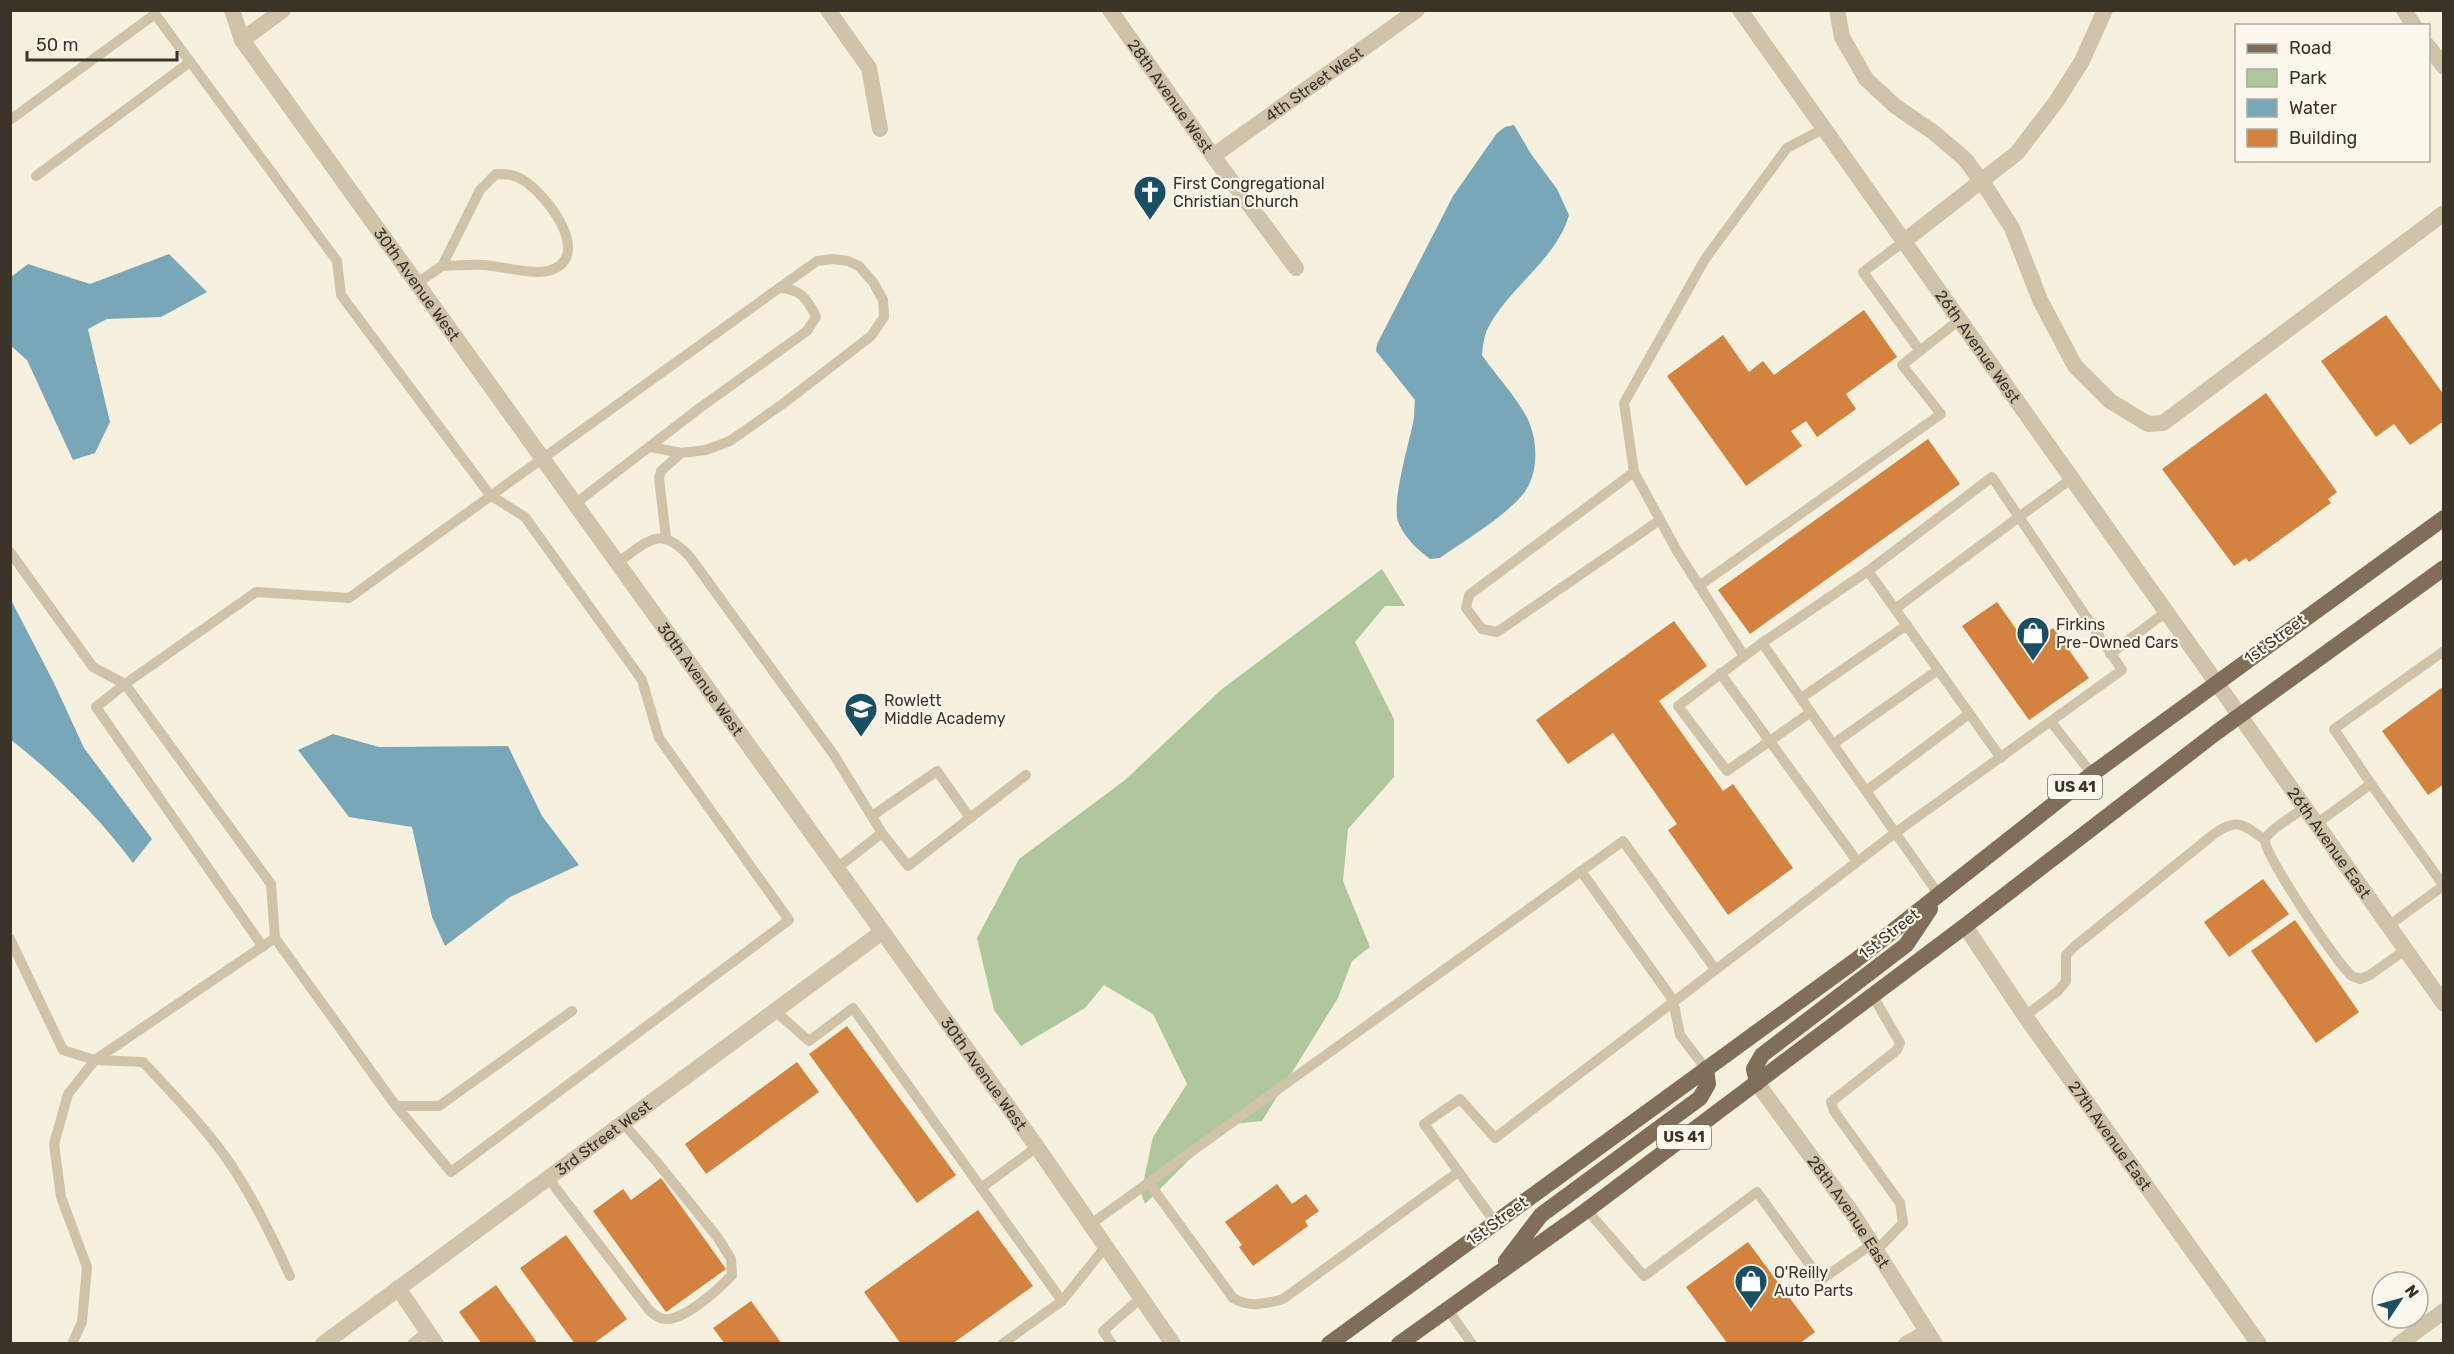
<svg xmlns="http://www.w3.org/2000/svg" width="2454" height="1354" font-family="Rubik,sans-serif">
  <style>
    .green { fill: #b0c79d }
    .water { fill: #7aa7b7 }
    .building { fill: #d3823f }
    .lines { fill: none; stroke-linecap: round; stroke-linejoin: round }
    .service { stroke: #d0c3a9; stroke-width: 10 }
    .minor { stroke: #d0c3a9; stroke-width: 16 }
    .tertiary { stroke: #d0c3a9; stroke-width: 16 }
    .primary { stroke: #806e59; stroke-width: 16 }
    .labels { text-anchor: middle; dominant-baseline: central; stroke-width: 4.5; stroke-linejoin: round; paint-order: stroke }
    .shield { fill: #fcf8ed; stroke: #766e64; stroke-width: 1.5 }
    .shield-label { font-size: 15px; font-weight: bold; fill: #3c3329 }
    .street-label { font-size: 16px; fill: #3c3329; stroke: #fcf8ed }
    .poi-label { font-size: 16px; fill: #3c3329; stroke: #fcf8ed; text-anchor: start }
  </style>
  <rect width="100%" height="100%" fill="#f6f0df"/>
  <path class="green" d="M1382 569 1405 606H1385L1355 642 1394 719V777L1348 829 1343 881 1370 947 1352 961 1338 998 1262 1121 1224 1125 1145 1204 1141 1193 1153 1137 1187 1084 1153 1014 1104 985 1085 1008 1021 1046 994 1010 977 938 1019 859 1125 780 1222 689Z"/>
  <g class="water">
    <path d="M1514 125 1531 154 1557 189 1569 215C1556 260 1509 287 1488 328 1484 335 1483 346 1482 355 1495 374 1513 393 1525 414 1538 436 1540 472 1524 493 1504 518 1466 539 1440 558L1430 559C1417 549 1406 539 1399 524 1390 507 1409 443 1413 423 1415 416 1414 407 1415 400L1376 351 1377 344 1453 196 1497 133 1505 127Z"/>
    <path d="M169 254 207 292 161 317 107 319 88 329 110 422 95 453 73 460 27 360 11 346V277L28 264 90 284Z"/>
    <path d="M10 598 54 683 84 748 152 839 133 863C99 817 56 775 11 740Z"/>
    <path d="M333 734 379 747 508 746 542 816 579 865 510 897 445 946 432 917 412 827 349 817 298 750Z"/>
  </g>
  <g class="building">
    <path d="M1864 310 1897 357 1846 394 1856 409 1817 437 1806 421 1791 431 1802 446 1746 486 1667 376 1723 335 1749 372 1763 361 1774 375Z"/>
    <path d="M2386 315 2444 395V421L2410 445 2394 424 2376 437 2321 361Z"/>
    <path d="M2266 393 2337 492 2328 499 2331 503 2249 562 2246 558 2234 566 2162 469Z"/>
    <path d="M1928 439 1960 484 1750 634 1718 590Z"/>
    <path d="M1997 602 2028 646 2053 628 2089 678 2029 720 1962 626Z"/>
    <path d="M1674 621 1707 666 1659 701 1723 791 1733 784 1793 868 1728 915 1668 830 1677 824 1613 733 1568 764 1536 720Z"/>
    <path d="M2444 686V784L2428 795 2382 731Z"/>
    <path d="M2263 879 2289 914 2229 957 2204 922Z"/>
    <path d="M2295 920 2359 1012 2316 1043 2251 951Z"/>
    <path d="M847 1026 956 1175 917 1203 809 1054Z"/>
    <path d="M797 1062 819 1092 706 1174 685 1144Z"/>
    <path d="M661 1178 726 1269 666 1312 593 1211 623 1189 631 1200Z"/>
    <path d="M1277 1184 1292 1204 1306 1194 1319 1211 1305 1221 1308 1226 1253 1266 1239 1247 1242 1245 1225 1222Z"/>
    <path d="M978 1210 1033 1286 952 1344H901L864 1292Z"/>
    <path d="M566 1235 627 1319 593 1344H575L520 1268Z"/>
    <path d="M1748 1242 1815 1332 1799 1344H1728L1686 1287Z"/>
    <path d="M496 1285 538 1344H482L459 1312Z"/>
    <path d="M751 1301 782 1344H725L713 1328Z"/>
  </g>
  <g class="lines">
    <g class="service">
      <path d="M10 120 155 14 337 261 341 295 490 495 525 517 642 680 659 738 789 920 451 1172 396 1106"/>
      <path d="M36 176 190 62"/>
      <path d="M1903 242 1863 272 1920 351"/>
      <path d="M417 283 442 266 480 190 496 174C506 174 514 174 523 180 545 193 594 255 551 270 534 276 502 266 483 265 469 264 455 266 442 266"/>
      <path d="M651 447 681 453 706 450 730 441 784 403 871 336 884 317 883 300 873 282 859 266 848 261 833 259 817 261 779 288"/>
      <path d="M1634 472 1469 595 1466 608 1482 629 1497 632 1660 520"/>
      <path d="M666 538 659 478 661 471 681 453"/>
      <path d="M10 552 93 667 125 684 96 707 263 947"/>
      <path d="M618 562C649 541 660 524 690 557L834 755 882 833 837 868"/>
      <path d="M1868 571 1992 477 2019 517 1895 609"/>
      <path d="M1699 586 1941 414 1902 365 1958 321"/>
      <path d="M1762 643 1868 571 2001 758"/>
      <path d="M2110 654 2166 612"/>
      <path d="M1744 656 1677 551 1634 472 1624 403 1705 259 1787 148 1823 129"/>
      <path d="M1720 673 1857 861"/>
      <path d="M1801 698 1907 625"/>
      <path d="M1811 712 1727 771 1678 706 1762 643 1939 895"/>
      <path d="M2051 722 2092 774"/>
      <path d="M1833 744 1938 670"/>
      <path d="M2371 784 2444 886"/>
      <path d="M1866 791 1969 714"/>
      <path d="M2304 808C2295 815 2268 830 2265 840 2262 851 2339 967 2352 976 2354 977 2358 978 2360 979L2370 975 2405 950"/>
      <path d="M872 816 937 771 970 818 908 866 882 833"/>
      <path d="M970 818 1026 775"/>
      <path d="M2316 824 2371 784 2334 729 2444 651"/>
      <path d="M1581 871 1673 1000 1680 1035 1706 1069"/>
      <path d="M2388 926 2443 886"/>
      <path d="M10 939 63 1050 95 1060 143 1062C172 1093 202 1124 227 1159 252 1195 272 1236 290 1276"/>
      <path d="M1873 996 1900 1043 1897 1050 1831 1102 1834 1111 1900 1203 1903 1223 1876 1251"/>
      <path d="M572 1011 439 1106H396L275 938 271 884 125 684 256 592 349 598 779 288C799 288 808 299 816 317L807 331 701 407 576 503"/>
      <path d="M775 1011 809 1041 853 1008 1062 1301"/>
      <path d="M2025 1016 2058 991 2066 981V955L2075 946 2214 834C2237 817 2244 825 2265 840"/>
      <path d="M548 1178 649 1310C654 1314 659 1319 665 1319 684 1321 720 1288 732 1275L731 1259 718 1238 656 1161 623 1123"/>
      <path d="M1149 1183 1233 1298C1250 1308 1264 1304 1283 1299L1458 1172"/>
      <path d="M981 1188 1037 1147"/>
      <path d="M1587 1210 1644 1276 1757 1192 1821 1280 1872 1244"/>
      <path d="M1495 1222 1424 1124 1460 1099 1495 1138 1895 833 2122 670 2019 517 2071 479"/>
      <path d="M1091 1224 1623 841 1715 969"/>
      <path d="M1447 1308 1472 1344"/>
      <path d="M72 1344 82 1322 87 1267 61 1197 54 1144 68 1094 95 1060 275 938"/>
      <path d="M412 1344 428 1331"/>
      <path d="M1002 1344 1062 1301 1106 1246"/>
      <path d="M1112 1344 1103 1331 1141 1298"/>
    </g>
    <g class="minor">
      <path d="M828 10 869 68 880 129"/>
      <path id="s1" d="M1110 10 1213 156 1296 268"/>
      <path d="M1837 10 1842 37 1866 79 1895 106 1933 132 1965 159 1989 192 2012 228 2040 300 2075 366 2110 401 2148 424 2163 423 2444 213"/>
      <path d="M2404 10 2414 26"/>
      <path d="M242 40 283 10"/>
      <path d="M2428 46 2444 67"/>
      <path id="s2" d="M1213 156 1417 10"/>
      <path d="M1903 242 2017 153 2056 102 2082 61 2105 10"/>
      <path id="s3" d="M1965 926 2025 1016 2259 1344"/>
      <path id="s4" d="M1757 1083 1853 1214 1935 1344"/>
      <path d="M398 1288 436 1344"/>
      <path id="s5" d="M323 1344 882 932"/>
      <path d="M1906 1344 1927 1332"/>
      <path d="M2399 1344 2444 1311"/>
    </g>
    <g class="tertiary">
      <path id="s6" d="M232 10 242 40 1037 1147 1173 1344"/>
      <path id="s7" d="M1740 10 2444 1004"/>
    </g>
    <g class="primary">
      <path d="M1757 1083 1754 1069 1762 1055 1906 945 1930 909"/>
      <path d="M1506 1261 1541 1215 1700 1098 1708 1084 1706 1069"/>
      <path d="M1329 1344 1856 960 2092 774 2444 518"/>
      <path d="M1399 1344 1587 1210 1965 926 2217 732 2444 568"/>
    </g>
  </g>
  <defs>
    <g id="church-pin" transform="scale(1.725)"><path d="M0 17L-7.5 6A9.5 9.5 0 1 1 7.5 6Z" fill="#194f64" stroke="#fcf8ed"/><path d="M-1.2-6h2.4v3.5h3.3v2.4h-3.3V6h-2.4V-.1h-3.3v-2.4h3.3Z" fill="#fff"/></g>
    <g id="shop-pin" transform="scale(1.725)"><path d="M0 17L-7.5 6A9.5 9.5 0 1 1 7.5 6Z" fill="#194f64" stroke="#fcf8ed"/><path d="M-5-2.5h2.3a2.7 3.5 0 0 1 5.4 0H5L5.5 6h-11ZM-1.5-2.5h3a1.5 2.3 0 0 0-3 0Z" fill="#fff"/></g>
    <g id="school-pin" transform="scale(1.725)"><path d="M0 17L-7.5 6A9.5 9.5 0 1 1 7.5 6Z" fill="#194f64" stroke="#fcf8ed"/><path d="M0-5L7-2L0 1L-7-2ZM-4 1L0 2.5L4 1V4Q0 6-4 4Z" fill="#fff"/></g>
  </defs>
  <g fill-rule="evenodd">
    <use href="#church-pin" x="1150" y="192"/>
    <use href="#shop-pin" x="2033" y="633"/>
    <use href="#school-pin" x="861" y="709"/>
    <use href="#shop-pin" x="1751" y="1281"/>
  </g>
  <g class="labels">
    <g class="shield">
      <rect x="2048" y="775" width="54" height="24" rx="4.5"/>
      <rect x="1657" y="1125" width="54" height="24" rx="4.5"/>
    </g>
    <g class="shield-label">
      <text x="2075" y="787">US 41</text>
      <text x="1684" y="1137">US 41</text>
    </g>
    <g class="street-label">
      <text stroke="none"><textPath href="#s2" startOffset="124">4th Street West</textPath></text>
      <text stroke="none"><textPath href="#s1" startOffset="105">28th Avenue West</textPath></text>
      <text stroke="none"><textPath href="#s6" startOffset="332">30th Avenue West</textPath></text>
      <text stroke="none"><textPath href="#s7" startOffset="412">26th Avenue West</textPath></text>
      <text transform="translate(2275 639) rotate(-36)">1st Street</text>
      <text stroke="none"><textPath href="#s6" startOffset="818">30th Avenue West</textPath></text>
      <text stroke="none"><textPath href="#s7" startOffset="1020">26th Avenue East</textPath></text>
      <text transform="translate(1889 934) rotate(-38)">1st Street</text>
      <text stroke="none"><textPath href="#s6" startOffset="1304">30th Avenue West</textPath></text>
      <text stroke="none"><textPath href="#s3" startOffset="255">27th Avenue East</textPath></text>
      <text stroke="none"><textPath href="#s5" startOffset="348">3rd Street West</textPath></text>
      <text stroke="none"><textPath href="#s4" startOffset="158">28th Avenue East</textPath></text>
      <text transform="translate(1497 1221) rotate(-36)">1st Street</text>
    </g>
    <g class="poi-label">
      <text x="1173" y="183">First Congregational<tspan x="1173" dy="18">Christian Church</tspan></text>
      <text x="2056" y="624">Firkins<tspan x="2056" dy="18">Pre-Owned Cars</tspan></text>
      <text x="884" y="700">Rowlett<tspan x="884" dy="18">Middle Academy</tspan></text>
      <text x="1774" y="1272">O'Reilly<tspan x="1774" dy="18">Auto Parts</tspan></text>
    </g>
  </g>
  <rect width="2454" height="1354" fill="none" stroke="#3c3329" stroke-width="24"/>
  <rect x="2235" y="24" width="195" height="138" fill="#fcf8ed" stroke="#afa99f" stroke-width="1.5"/>
  <rect x="2247" y="44" width="30" height="9" fill="#806e59" stroke="#afa99f" stroke-width="1.5"/>
  <text x="2289" y="54" font-size="18" fill="#3c3329">Road</text>
  <rect x="2247" y="69" width="30" height="18" fill="#b0c79d" stroke="#afa99f" stroke-width="1.5"/>
  <text x="2289" y="84" font-size="18" fill="#3c3329">Park</text>
  <rect x="2247" y="99" width="30" height="18" fill="#7aa7b7" stroke="#afa99f" stroke-width="1.5"/>
  <text x="2289" y="114" font-size="18" fill="#3c3329">Water</text>
  <rect x="2247" y="129" width="30" height="18" fill="#d3823f" stroke="#afa99f" stroke-width="1.5"/>
  <text x="2289" y="144" font-size="18" fill="#3c3329">Building</text>
  <g transform="translate(2400 1300) rotate(54)"><circle r="28" fill="#fcf8ed" stroke="#afa99f" stroke-width="1.5"/>
  <path d="M0-4.5L10 22L0 15L-10 22Z" fill="#194f64"/>
  <text y="-9" font-size="16" font-weight="bold" text-anchor="middle" fill="#3c3329">N</text>
  </g>
  <path d="M27 51v9h150v-9" fill="none" stroke="#3c3329" stroke-width="3"/>
  <text x="36" y="51" font-size="18" fill="#3c3329" stroke="#fcf8ed" stroke-width="4.5" paint-order="stroke">50 m</text>
</svg>
